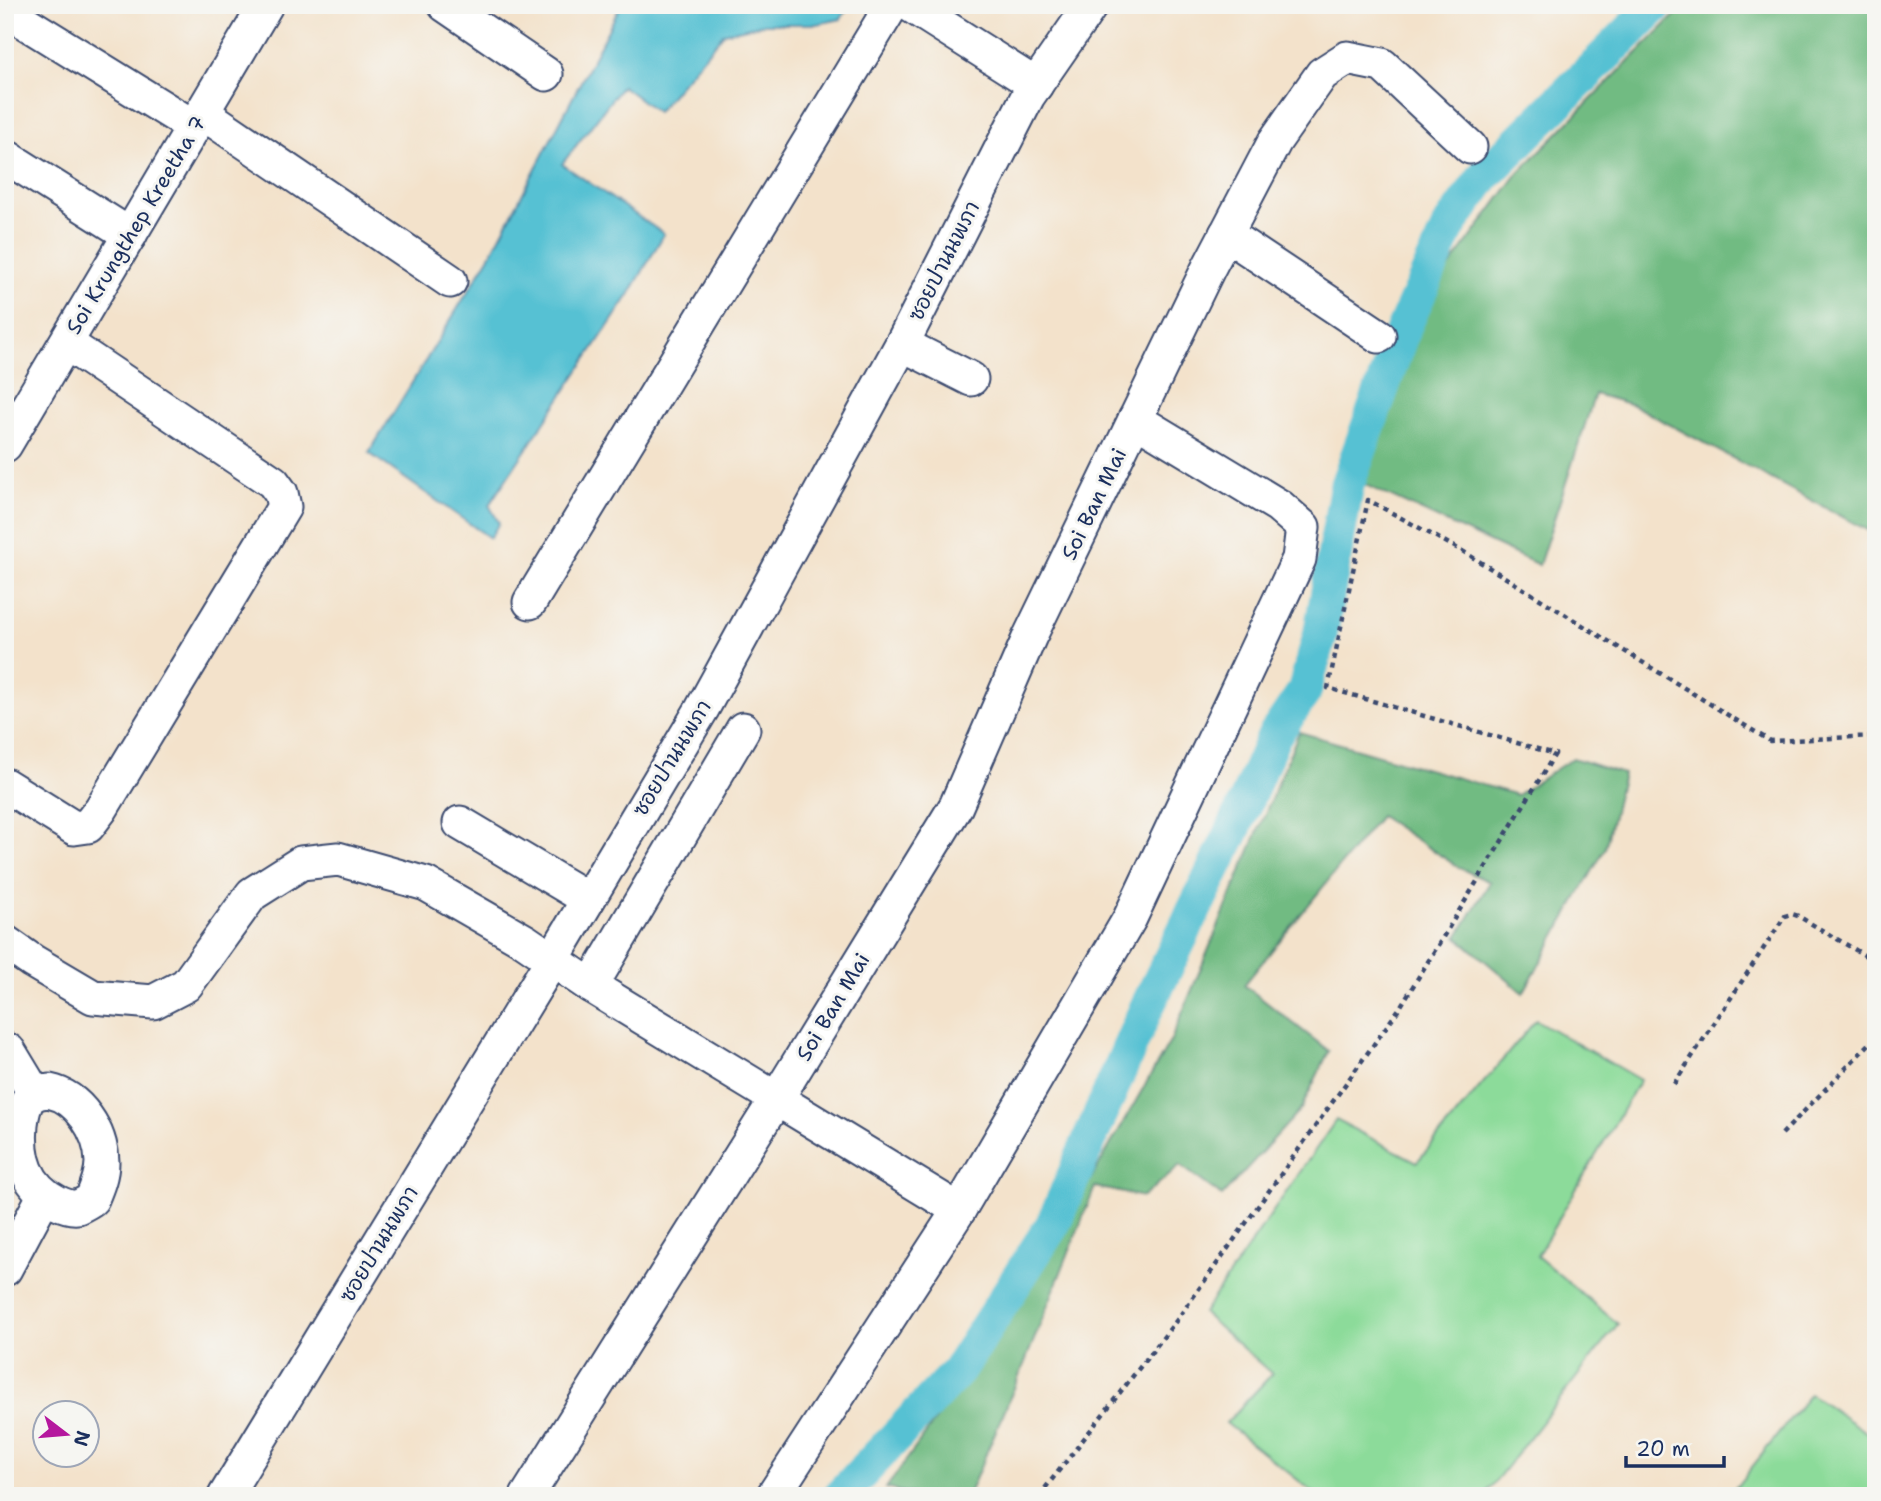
<svg xmlns="http://www.w3.org/2000/svg" width="1881" height="1501" font-family="'Shantell Sans','Playpen Sans Thai',sans-serif">
  <style>
    .green { fill: #8cdb9a; stroke: #54857c; stroke-width: 2 }
    .forest { fill: #71bb82; stroke: #467570; stroke-width: 2 }
    .water { fill: #57c1d3; stroke: #397898; stroke-width: 2 }
    .lines { fill: none; stroke-linecap: round; stroke-linejoin: round }
    .canal { stroke: #57c1d3; stroke-width: 35 }
    .minor-casing { stroke: #3b4a6e; stroke-width: 37 }
    .path { stroke: #3b4a6e; stroke-width: 4.5; stroke-dasharray: 5 5; stroke-linecap: butt }
    .minor { stroke: #fff; stroke-width: 33 }
    .labels { text-anchor: middle; dominant-baseline: central; stroke-width: 6; stroke-linejoin: round; paint-order: stroke }
    .street-label { font-size: 21px; fill: #1b2f5e; stroke: #f6f6f2 }
  </style>
  <rect width="100%" height="100%" fill="#f6f6f2"/>
  <filter id="ink" filterUnits="userSpaceOnUse"><feTurbulence type="fractalNoise" baseFrequency=".0143" numOctaves="2"/><feDisplacementMap in="SourceGraphic" scale="14" xChannelSelector="R" yChannelSelector="G"/><feConvolveMatrix kernelMatrix="1 2 1 2 8 2 1 2 1" color-interpolation-filters="sRGB"/></filter>
  <filter id="wash" filterUnits="userSpaceOnUse"><feTurbulence type="fractalNoise" baseFrequency=".00686" numOctaves="4" result="noise"/><feDisplacementMap in="SourceGraphic" scale="28" xChannelSelector="R" yChannelSelector="G"/><feGaussianBlur stdDeviation="1.57" result="paint"/><feColorMatrix in="noise" values="0 0 0 0 0 0 0 0 0 0 0 0 0 0 0 0 0 1.4 0 .05"/><feComposite in="paint" operator="in"/></filter>
  <g filter="url(#wash)">
    <rect width="100%" height="100%" fill="#f3e2cb"/>
    <g class="green">
      <path d="M1536 1020 1640 1080 1537 1256 1618 1324 1484 1496H1318L1226 1423 1272 1374 1203 1313 1336 1120 1417 1162Z"/>
      <path d="M1810 1394 1876 1439V1496H1729Z"/>
    </g>
    <g class="forest">
      <path d="M1685 5H1876V511L1869 531 1633 405 1595 394 1539 565 1361 483 1439 281 1519 172Z"/>
      <path d="M1299 732 1517 795 1573 758 1623 774 1605 849 1523 993 1457 937 1490 882 1460 868 1380 816 1244 985 1329 1051 1301 1109 1222 1196 1180 1165 1143 1197 1095 1187 1023 1367 968 1496H920L886 1488 955 1393 1078 1201 1171 1040Z"/>
    </g>
    <path class="water" d="M621 5H850L841 19 817 24H764L724 33 657 112 622 86 562 164 664 234 629 295 489 505 499 523 490 538 369 453 491 254Z"/>
    <g class="lines">
      <path class="canal" d="M840 1496 958 1371 1053 1224 1146 1009 1236 824 1274 736 1304 692 1320 636 1347 485 1403 330 1449 226 1485 175 1656 5"/>
    </g>
  </g>
  <g filter="url(#ink)">
    <g class="lines">
      <g class="minor-casing">
        <g id="minor">
          <path d="M445 5 546 74"/>
          <path d="M910 5 1036 85"/>
          <path d="M5 10 194 127"/>
          <path d="M203 113 450 281"/>
          <path d="M5 156 130 235"/>
          <path d="M1226 234 1379 336"/>
          <path d="M902 344 971 379"/>
          <path d="M5 445 266 5"/>
          <path d="M530 602 892 5"/>
          <path d="M5 785 74 828 88 826 101 809 284 507 281 493 273 482 66 343"/>
          <path d="M460 823 588 899"/>
          <path d="M5 942 32 961 93 997 153 1002 186 985 252 894 301 863 338 859 426 884 525 941 591 986 959 1210"/>
          <path d="M591 986 743 729"/>
          <path d="M5 1049 9 1051 35 1094"/>
          <path d="M49 1091C79 1097 101 1131 102 1162 102 1175 97 1187 92 1199 88 1202 82 1205 78 1207 71 1208 63 1205 57 1202 26 1186 18 1158 21 1124 22 1116 24 1105 29 1098 34 1092 42 1092 49 1091Z"/>
          <path d="M5 1269 44 1196"/>
          <path d="M225 1496 552 960 702 709 902 344 1028 96 1091 5"/>
          <path d="M527 1496 777 1098 956 806 1030 636 1209 267 1275 141 1322 74 1347 58 1382 65 1470 147"/>
          <path d="M773 1496 959 1210 1130 918 1299 559 1303 527 1279 506 1135 419"/>
        </g>
      </g>
      <g class="path">
        <path d="M1674 1084 1785 916 1792 914 1798 916 1876 962"/>
        <path d="M1782 1134 1876 1037"/>
        <path d="M1039 1496 1176 1321 1399 1009 1555 754 1328 688 1368 500 1464 552 1770 741 1876 736"/>
      </g>
      <use href="#minor" class="minor"/>
    </g>
  </g>
  <g class="labels">
    <g class="street-label">
      <text transform="translate(136 225) rotate(-59)">Soi Krungthep Kreetha 7</text>
      <text transform="translate(944 261) rotate(-63)">ซอยปานนพภา</text>
      <text transform="translate(1094 504) rotate(-64)">Soi Ban Mai</text>
      <text transform="translate(672 758) rotate(-59)">ซอยปานนพภา</text>
      <text transform="translate(833 1007) rotate(-59)">Soi Ban Mai</text>
      <text transform="translate(379 1244) rotate(-59)">ซอยปานนพภา</text>
    </g>
  </g>
  <rect width="1881" height="1501" fill="none" stroke="#f6f6f2" stroke-width="28"/>
  <g transform="translate(66 1434) rotate(106)"><circle r="33" fill="#f6f6f2" stroke="#9ea6b7" stroke-width="2"/>
  <path d="M0-5L12 26L0 18L-12 26Z" fill="#b5179e"/>
  <text y="-10" font-size="19" font-weight="bold" text-anchor="middle" fill="#1b2f5e">N</text>
  </g>
  <path d="M1626 1456v10h98v-10" fill="none" stroke="#1b2f5e" stroke-width="3.5"/>
  <text x="1636" y="1456" font-size="21" fill="#1b2f5e" stroke="#f6f6f2" stroke-width="5" paint-order="stroke">20 m</text>
</svg>
